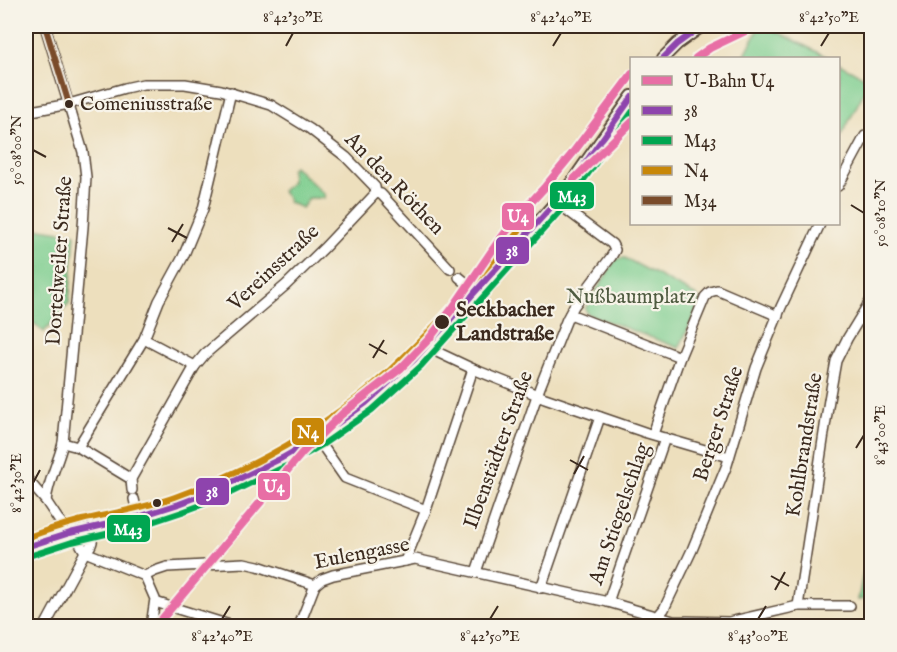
<svg xmlns="http://www.w3.org/2000/svg" width="897" height="652" font-family="'IM FELL English',serif">
  <style>
    .green { fill: #7dcd8e; stroke: #5c7c56; stroke-width: 1.5 }
    .lines { fill: none; stroke-linecap: round; stroke-linejoin: round }
    .minor-casing { stroke: #564536; stroke-width: 12 }
    .major-casing { stroke: #564536; stroke-width: 14 }
    .minor { stroke: #fff; stroke-width: 9 }
    .major { stroke: #fff; stroke-width: 10 }
    .bus-1-casing { stroke: #f7f3e8; stroke-width: 10 }
    .bus-2-casing { stroke: #f7f3e8; stroke-width: 10 }
    .bus-3-casing { stroke: #f7f3e8; stroke-width: 10 }
    .bus-4-casing { stroke: #f7f3e8; stroke-width: 10 }
    .bus-1 { stroke: #8e44ad; stroke-width: 6 }
    .bus-2 { stroke: #00a651; stroke-width: 6 }
    .bus-3 { stroke: #c88708; stroke-width: 6 }
    .bus-4 { stroke: #7a4b2a; stroke-width: 6 }
    .metro-1-casing { stroke: #f7f3e8; stroke-width: 12 }
    .metro-1 { stroke: #e86ea5; stroke-width: 8 }
    .ticks { fill: none; stroke: #3b2a1e; stroke-width: 2 }
    .bus-dot { fill: #3b2a1e; stroke: #f7f3e8; stroke-width: 2 }
    .labels { text-anchor: middle; dominant-baseline: central; stroke-width: 4.5; stroke-linejoin: round; paint-order: stroke }
    .bus-label { font-size: 20px; fill: #3b2a1e; stroke: #f7f3e8; text-anchor: start }
    .street-label { font-size: 21px; fill: #3b2a1e; stroke: #f7f3e8 }
    .park-label { font-size: 21px; fill: #4f5b40; stroke: #f7f3e8 }
    .stop-label { font-size: 21px; font-weight: bold; fill: #3b2a1e; stroke: #f7f3e8; text-anchor: start }
    .line-badge { stroke: #f7f3e8; stroke-width: 2 }
    .badge-label { font-size: 16px; text-anchor: middle; font-weight: bold; fill: #fff }
    .neatline { fill: none; stroke: #3b2a1e; stroke-width: 2 }
    .ticks-label { font-size: 15px; text-anchor: middle; fill: #3b2a1e }
  </style>
  <rect width="100%" height="100%" fill="#f7f3e8"/>
  <filter id="ink" filterUnits="userSpaceOnUse"><feTurbulence type="fractalNoise" baseFrequency=".0167" numOctaves="2"/><feDisplacementMap in="SourceGraphic" scale="12" xChannelSelector="R" yChannelSelector="G"/><feConvolveMatrix kernelMatrix="1 2 1 2 8 2 1 2 1" color-interpolation-filters="sRGB"/></filter>
  <filter id="wash" filterUnits="userSpaceOnUse"><feTurbulence type="fractalNoise" baseFrequency=".008" numOctaves="4" result="noise"/><feDisplacementMap in="SourceGraphic" scale="24" xChannelSelector="R" yChannelSelector="G"/><feGaussianBlur stdDeviation="1.35" result="paint"/><feColorMatrix in="noise" values="0 0 0 0 0 0 0 0 0 0 0 0 0 0 0 0 0 1.4 0 .05"/><feComposite in="paint" operator="in"/></filter>
  <g filter="url(#wash)">
    <rect width="100%" height="100%" fill="#eddfbd"/>
    <g class="green">
      <path d="M760 26H766L829 58H743Z"/>
      <path d="M839 64 870 80 839 141Z"/>
      <path d="M294 166 325 195 324 198H309L302 208 288 202V199L282 191 292 182 291 169Z"/>
      <path d="M26 227 75 234 69 303 44 332 28 318 29 313 26 310Z"/>
      <path d="M625 258 697 296 700 303 679 348 588 314 585 309 616 259Z"/>
      <path d="M871 533V598L858 600Z"/>
    </g>
  </g>
  <g filter="url(#ink)">
    <g class="lines">
      <g class="minor-casing">
        <g id="minor">
          <path d="M45 26 83 152 86 177 83 227 63 443C58 463 48 481 46 501"/>
          <path d="M26 112 69 104 125 88 143 84H185L221 90 271 105 310 129 346 157 375 187 376 193"/>
          <path d="M838 186 865 136"/>
          <path d="M376 193 381 194 450 269"/>
          <path d="M459 277 476 291"/>
          <path d="M570 314 680 357"/>
          <path d="M428 346 437 352 473 369 545 398 647 433 729 457"/>
          <path d="M195 366 205 354 286 285 324 248 376 193"/>
          <path d="M653 434 680 357 705 297 710 292 717 290 778 316"/>
          <path d="M317 438 345 478 426 510"/>
          <path d="M63 443 78 447 144 339 159 301 183 257 203 209 231 92"/>
          <path d="M78 447 131 479"/>
          <path d="M26 478 46 501 58 519 79 542 85 552 145 576"/>
          <path d="M132 490 131 479 195 366 144 339"/>
          <path d="M134 499 138 517"/>
          <path d="M405 561 426 510 473 369"/>
          <path d="M476 572 540 387 567 319 574 306 611 257 615 250 612 244 556 202"/>
          <path d="M145 576 155 571 167 567 244 563 258 566 315 585"/>
          <path d="M145 576 155 599 151 626"/>
          <path d="M315 585 322 579 333 575 415 559 608 602 673 621 729 622 798 606H850"/>
          <path d="M541 588 600 417"/>
          <path d="M155 602 233 626"/>
          <path d="M608 602 665 438"/>
          <path d="M798 606 829 400 836 361 847 339 872 298"/>
          <path d="M45 626 85 552C94 545 93 539 91 528"/>
          <path d="M299 626 315 585"/>
          <path d="M641 626 658 616 664 609 692 550 727 465 756 368 781 307 820 224"/>
        </g>
      </g>
      <g class="major-casing">
        <g id="major">
          <path d="M663 58 677 44 702 26"/>
          <path d="M26 547 70 533 138 517 179 504 216 490 282 458 317 438 366 403 414 360 436 337 554 204 571 183 632 96"/>
        </g>
      </g>
      <use href="#minor" class="minor"/>
      <use href="#major" class="major"/>
      <g class="bus-1-casing">
        <g id="bus-1">
          <path d="M663 58 677 44 702 26"/>
          <path d="M26 547 70 533 138 517 179 504 216 490 282 458 317 438 366 403 414 360 554 204 571 183 632 97"/>
        </g>
      </g>
      <g class="bus-2-casing">
        <path id="bus-2" d="M29 556 72 542 140 526 182 512 220 498 286 466 322 445 372 410 421 366 561 210 578 188 632 112"/>
      </g>
      <g class="bus-3-casing">
        <path id="bus-3" d="M26 538C44 531 63 525 82 520 113 513 145 508 175 497 253 469 328 426 390 370 439 325 482 272 526 223"/>
      </g>
      <g class="bus-4-casing">
        <path id="bus-4" d="M45 26 69 104"/>
      </g>
      <use href="#bus-1" class="bus-1"/>
      <use href="#bus-2" class="bus-2"/>
      <use href="#bus-3" class="bus-3"/>
      <use href="#bus-4" class="bus-4"/>
      <g class="metro-1-casing">
        <g id="metro-1">
          <path d="M696 58 710 48 756 26"/>
          <path d="M574 179 632 122"/>
          <path d="M156 626 302 453 342 414 401 368 429 339 452 309 498 242 520 214 544 188 572 154 632 74"/>
        </g>
      </g>
      <use href="#metro-1" class="metro-1"/>
    </g>
  </g>
  <path class="ticks" d="M286 46 293 33M553 46 561 33M821 46 829 33M33 150 46 157M851 205 864 213M168 228 187 238M172 242 183 224M369 344 387 354M373 358 384 340M856 448 864 435M570 460 588 470M574 474 584 456M33 483 40 470M771 576 789 586M775 590 785 572M222 619 230 606M490 619 498 606M758 619 766 606"/>
  <g class="bus-dot">
    <circle cx="69" cy="104" r="5"/>
    <circle cx="442" cy="322" r="8"/>
    <circle cx="157" cy="503" r="5"/>
  </g>
  <g class="labels">
    <g class="bus-label">
      <text x="80" y="104">Comeniusstraße</text>
    </g>
    <g class="street-label">
      <text transform="translate(394 184) rotate(46)">An den Röthen</text>
      <text transform="translate(60 261) rotate(-86)">Dortelweiler Straße</text>
      <text transform="translate(274 268) rotate(-43)">Vereinsstraße</text>
      <text transform="translate(719 424) rotate(-72)">Berger Straße</text>
      <text transform="translate(805 445) rotate(-81)">Kohlbrandstraße</text>
      <text transform="translate(499 450) rotate(-70)">Ilbenstädter Straße</text>
      <text transform="translate(620 514) rotate(-71)">Am Stiegelschlag</text>
      <text transform="translate(362 554) rotate(-11)">Eulengasse</text>
    </g>
    <g class="park-label">
      <text x="631" y="297">Nußbaumplatz</text>
    </g>
    <g class="stop-label">
      <text x="456" y="310">Seckbacher<tspan x="456" dy="24">Landstraße</tspan></text>
    </g>
  </g>
  <g class="line-badge">
    <rect x="549" y="181" width="46" height="29" rx="6" fill="#00a651"/>
    <rect x="501" y="202" width="34" height="29" rx="6" fill="#e86ea5"/>
    <rect x="495" y="236" width="35" height="29" rx="6" fill="#8e44ad"/>
    <rect x="291" y="417" width="34" height="29" rx="6" fill="#c88708"/>
    <rect x="257" y="472" width="34" height="29" rx="6" fill="#e86ea5"/>
    <rect x="195" y="477" width="35" height="29" rx="6" fill="#8e44ad"/>
    <rect x="106" y="514" width="45" height="29" rx="6" fill="#00a651"/>
  </g>
  <g class="badge-label">
    <text x="572" y="202">M43</text>
    <text x="518" y="222">U4</text>
    <text x="512" y="256">38</text>
    <text x="308" y="438">N4</text>
    <text x="274" y="492">U4</text>
    <text x="212" y="497">38</text>
    <text x="128" y="535">M43</text>
  </g>
  <rect width="897" height="652" fill="none" stroke="#f7f3e8" stroke-width="66"/>
  <rect x="630" y="57" width="210" height="168" fill="#f7f3e8" stroke="#aca397" stroke-width="1.5"/>
  <rect x="642" y="76" width="30" height="9" fill="#e86ea5" stroke="#aca397" stroke-width="1.5"/>
  <text x="684" y="87" font-size="18" fill="#3b2a1e">U-Bahn U4</text>
  <rect x="642" y="106" width="30" height="9" fill="#8e44ad" stroke="#aca397" stroke-width="1.5"/>
  <text x="684" y="117" font-size="18" fill="#3b2a1e">38</text>
  <rect x="642" y="136" width="30" height="9" fill="#00a651" stroke="#aca397" stroke-width="1.5"/>
  <text x="684" y="147" font-size="18" fill="#3b2a1e">M43</text>
  <rect x="642" y="166" width="30" height="9" fill="#c88708" stroke="#aca397" stroke-width="1.5"/>
  <text x="684" y="177" font-size="18" fill="#3b2a1e">N4</text>
  <rect x="642" y="196" width="30" height="9" fill="#7a4b2a" stroke="#aca397" stroke-width="1.5"/>
  <text x="684" y="207" font-size="18" fill="#3b2a1e">M34</text>
  <rect x="33" y="33" width="831" height="586" class="neatline"/>
  <g class="ticks-label">
    <text x="293" y="22">8°42'30"E</text>
    <text x="561" y="22">8°42'40"E</text>
    <text x="829" y="22">8°42'50"E</text>
    <text transform="translate(16 150) rotate(-90)" y="5">50°08'00"N</text>
    <text transform="translate(880 213) rotate(-90)" y="5">50°08'10"N</text>
    <text transform="translate(880 435) rotate(-90)" y="5">8°43'00"E</text>
    <text transform="translate(16 483) rotate(-90)" y="5">8°42'30"E</text>
    <text x="222" y="641">8°42'40"E</text>
    <text x="490" y="641">8°42'50"E</text>
    <text x="758" y="641">8°43'00"E</text>
  </g>
</svg>
